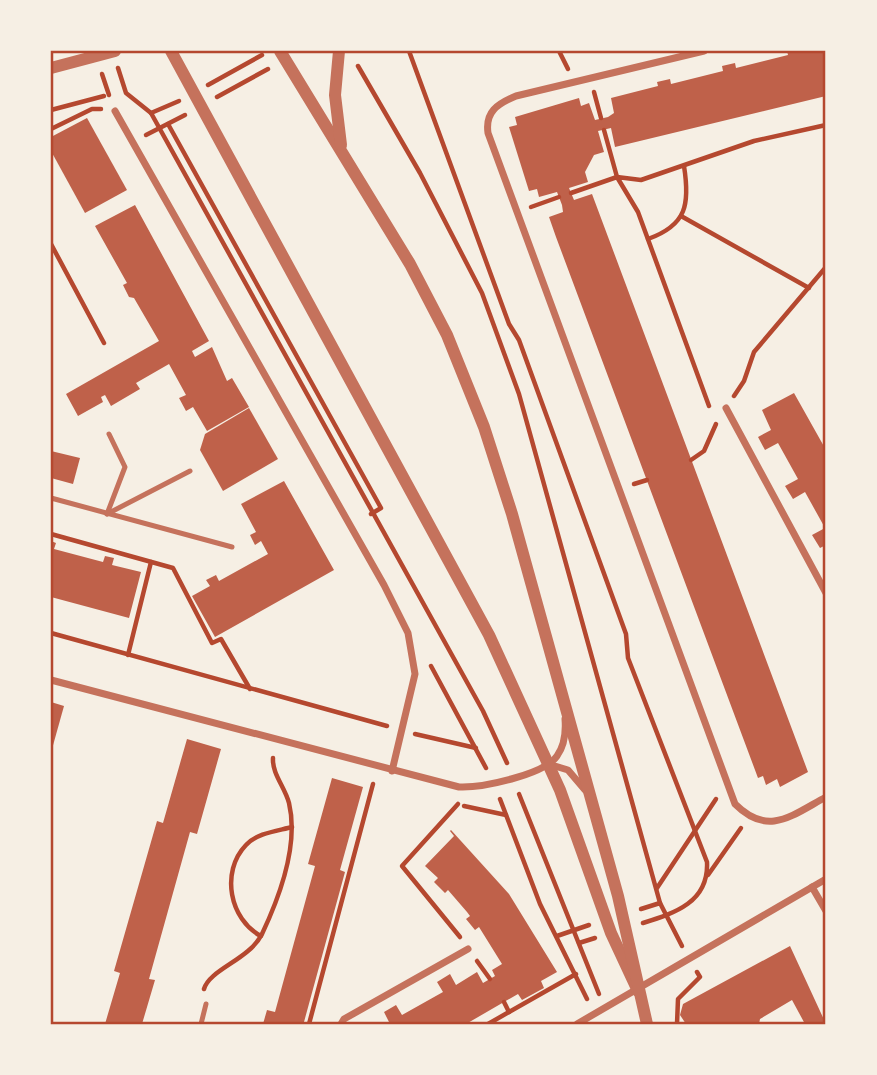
<svg xmlns="http://www.w3.org/2000/svg" width="877" height="1075" font-family="Rubik,sans-serif">
  <style>
    .building { fill: #bf614a }
    .lines { fill: none; stroke-linecap: round; stroke-linejoin: round }
    .path { stroke: #b5482f; stroke-width: 4.5 }
    .service { stroke: #c5725c; stroke-width: 5 }
    .minor { stroke: #c5725c; stroke-width: 7 }
    .tertiary { stroke: #c5725c; stroke-width: 12 }
    .neatline { fill: none; stroke: #b5482f; stroke-width: 2.5 }
  </style>
  <rect width="100%" height="100%" fill="#f6efe4"/>
  <g class="building">
    <path d="M787 51H826V96L615 147 611 128 598 131 604 152 594 155 585 172 588 182 569 188 574 200 592 194 808 772 780 787 777 779 766 785 763 776 758 778 556 237 549 217 563 212 562 205 557 192 539 197 537 189 529 191 509 127 517 125 515 117 579 98 581 106 589 103 595 120 608 117 614 113 611 98 658 86 657 82 670 79 671 84 723 71 722 66 735 63 736 68 788 55Z"/>
    <path d="M87 118 127 190 85 213 51 151V137Z"/>
    <path d="M135 205 209 341 192 351 195 357 212 347 227 381 232 378 249 407 207 431 193 407 186 411 179 398 186 395 169 364 136 383 140 389 111 406 105 395 101 397 103 402 78 416 66 394 159 341 134 298 129 297 123 285 127 283 95 226Z"/>
    <path d="M794 393 826 450V545L820 548 812 535 825 528 805 492 793 499 785 486 798 479 778 443 765 450 758 437 771 430 762 410Z"/>
    <path d="M249 408 278 459 223 491 200 450 205 434Z"/>
    <path d="M51 451 80 458 73 484 51 478Z"/>
    <path d="M284 481 334 570 215 637 192 596 210 586 206 580 216 575 219 581 268 554 261 541 255 545 250 535 256 532 241 504Z"/>
    <path d="M51 541 56 543 54 549 103 562 105 556 114 558 112 565 141 572 129 618 51 597Z"/>
    <path d="M51 702 64 706 52 749H51Z"/>
    <path d="M187 739 221 749 197 834 190 832 149 979 155 980 142 1024H105L120 973 114 971 157 821 163 823Z"/>
    <path d="M332 778 363 787 340 870 345 872 304 1022 263 1024 267 1010 275 1012 315 866 308 864Z"/>
    <path d="M451 830 509 894 557 972 541 981 544 988 522 1000 518 994 466 1024H390L384 1012 396 1005 402 1015 443 992 437 982 450 974 456 985 477 972 483 983 495 976 492 970 502 964 479 927 475 930 466 919 470 916 467 912 448 890 445 893 434 882 438 878 425 866 454 836 450 831Z"/>
    <path d="M790 946 826 1024H805L792 1000 760 1019 759 1024H686L680 1015 683 1004Z"/>
  </g>
  <g class="lines">
    <g class="path">
      <path d="M409 51 509 324 519 340 626 634 628 658 707 862C709 902 675 913 643 923"/>
      <path d="M559 51 568 69"/>
      <path d="M358 66 420 173 482 293 519 394 660 903"/>
      <path d="M118 68 126 93 151 113 483 711 507 763"/>
      <path d="M102 74 109 95"/>
      <path d="M208 85 262 55"/>
      <path d="M594 92 601 118"/>
      <path d="M217 97 268 69"/>
      <path d="M51 110 104 96"/>
      <path d="M151 113 179 101"/>
      <path d="M168 124 381 508 371 514"/>
      <path d="M51 129 92 109H101"/>
      <path d="M146 135 185 115"/>
      <path d="M571 193 617 177 604 130"/>
      <path d="M531 207 559 197"/>
      <path d="M681 216 809 288"/>
      <path d="M648 239C687 225 690 204 684 166"/>
      <path d="M51 244 104 343"/>
      <path d="M734 396 744 381 754 352 826 267"/>
      <path d="M709 406 638 212 617 177 641 180 754 141 826 125"/>
      <path d="M691 460 704 451 716 424"/>
      <path d="M634 484 647 480"/>
      <path d="M51 534 173 568 212 643 221 639 250 689"/>
      <path d="M51 633 387 726"/>
      <path d="M128 655 151 562"/>
      <path d="M431 666 486 768"/>
      <path d="M415 734 476 748"/>
      <path d="M519 794 599 994"/>
      <path d="M500 799 540 904 587 999"/>
      <path d="M458 804 402 866 460 937"/>
      <path d="M464 806 506 815"/>
      <path d="M708 875 741 828"/>
      <path d="M657 888 716 799"/>
      <path d="M641 909 660 903 682 946"/>
      <path d="M261 936C230 920 220 872 246 845 257 833 277 831 292 827"/>
      <path d="M557 936 589 925"/>
      <path d="M579 943 595 938"/>
      <path d="M477 961 490 979"/>
      <path d="M204 989C210 969 249 960 262 934 280 896 299 845 289 803 285 787 272 774 273 758"/>
      <path d="M504 1002 509 1012 576 974"/>
      <path d="M309 1024 373 784"/>
      <path d="M488 1024 509 1012"/>
      <path d="M677 1024 678 999 700 977 697 972"/>
    </g>
    <g class="service">
      <path d="M51 498 232 547"/>
      <path d="M107 514 190 471"/>
      <path d="M107 514 125 467 109 434"/>
      <path d="M201 1024 206 1004"/>
    </g>
    <g class="minor">
      <path d="M704 51 516 96C497 104 485 112 488 133L735 804C768 837 791 816 826 797"/>
      <path d="M115 111 384 585 408 633 415 674 392 771"/>
      <path d="M726 408 826 593"/>
      <path d="M51 680 459 787C481 788 544 775 557 756 565 745 566 732 565 719"/>
      <path d="M548 764 568 770 585 790"/>
      <path d="M812 887 826 911"/>
      <path d="M341 1024 344 1019 468 949"/>
      <path d="M577 1024 826 879"/>
    </g>
    <g class="tertiary">
      <path d="M171 51 489 635 560 790 611 933 638 991"/>
      <path d="M280 51 410 264 447 335 484 427 512 514 618 896 647 1024"/>
      <path d="M339 51 335 95 341 145"/>
      <path d="M51 68 115 51"/>
    </g>
  </g>
  <rect width="877" height="1075" fill="none" stroke="#f6efe4" stroke-width="105"/>
  <rect x="52" y="52" width="772" height="971" class="neatline"/>
</svg>
